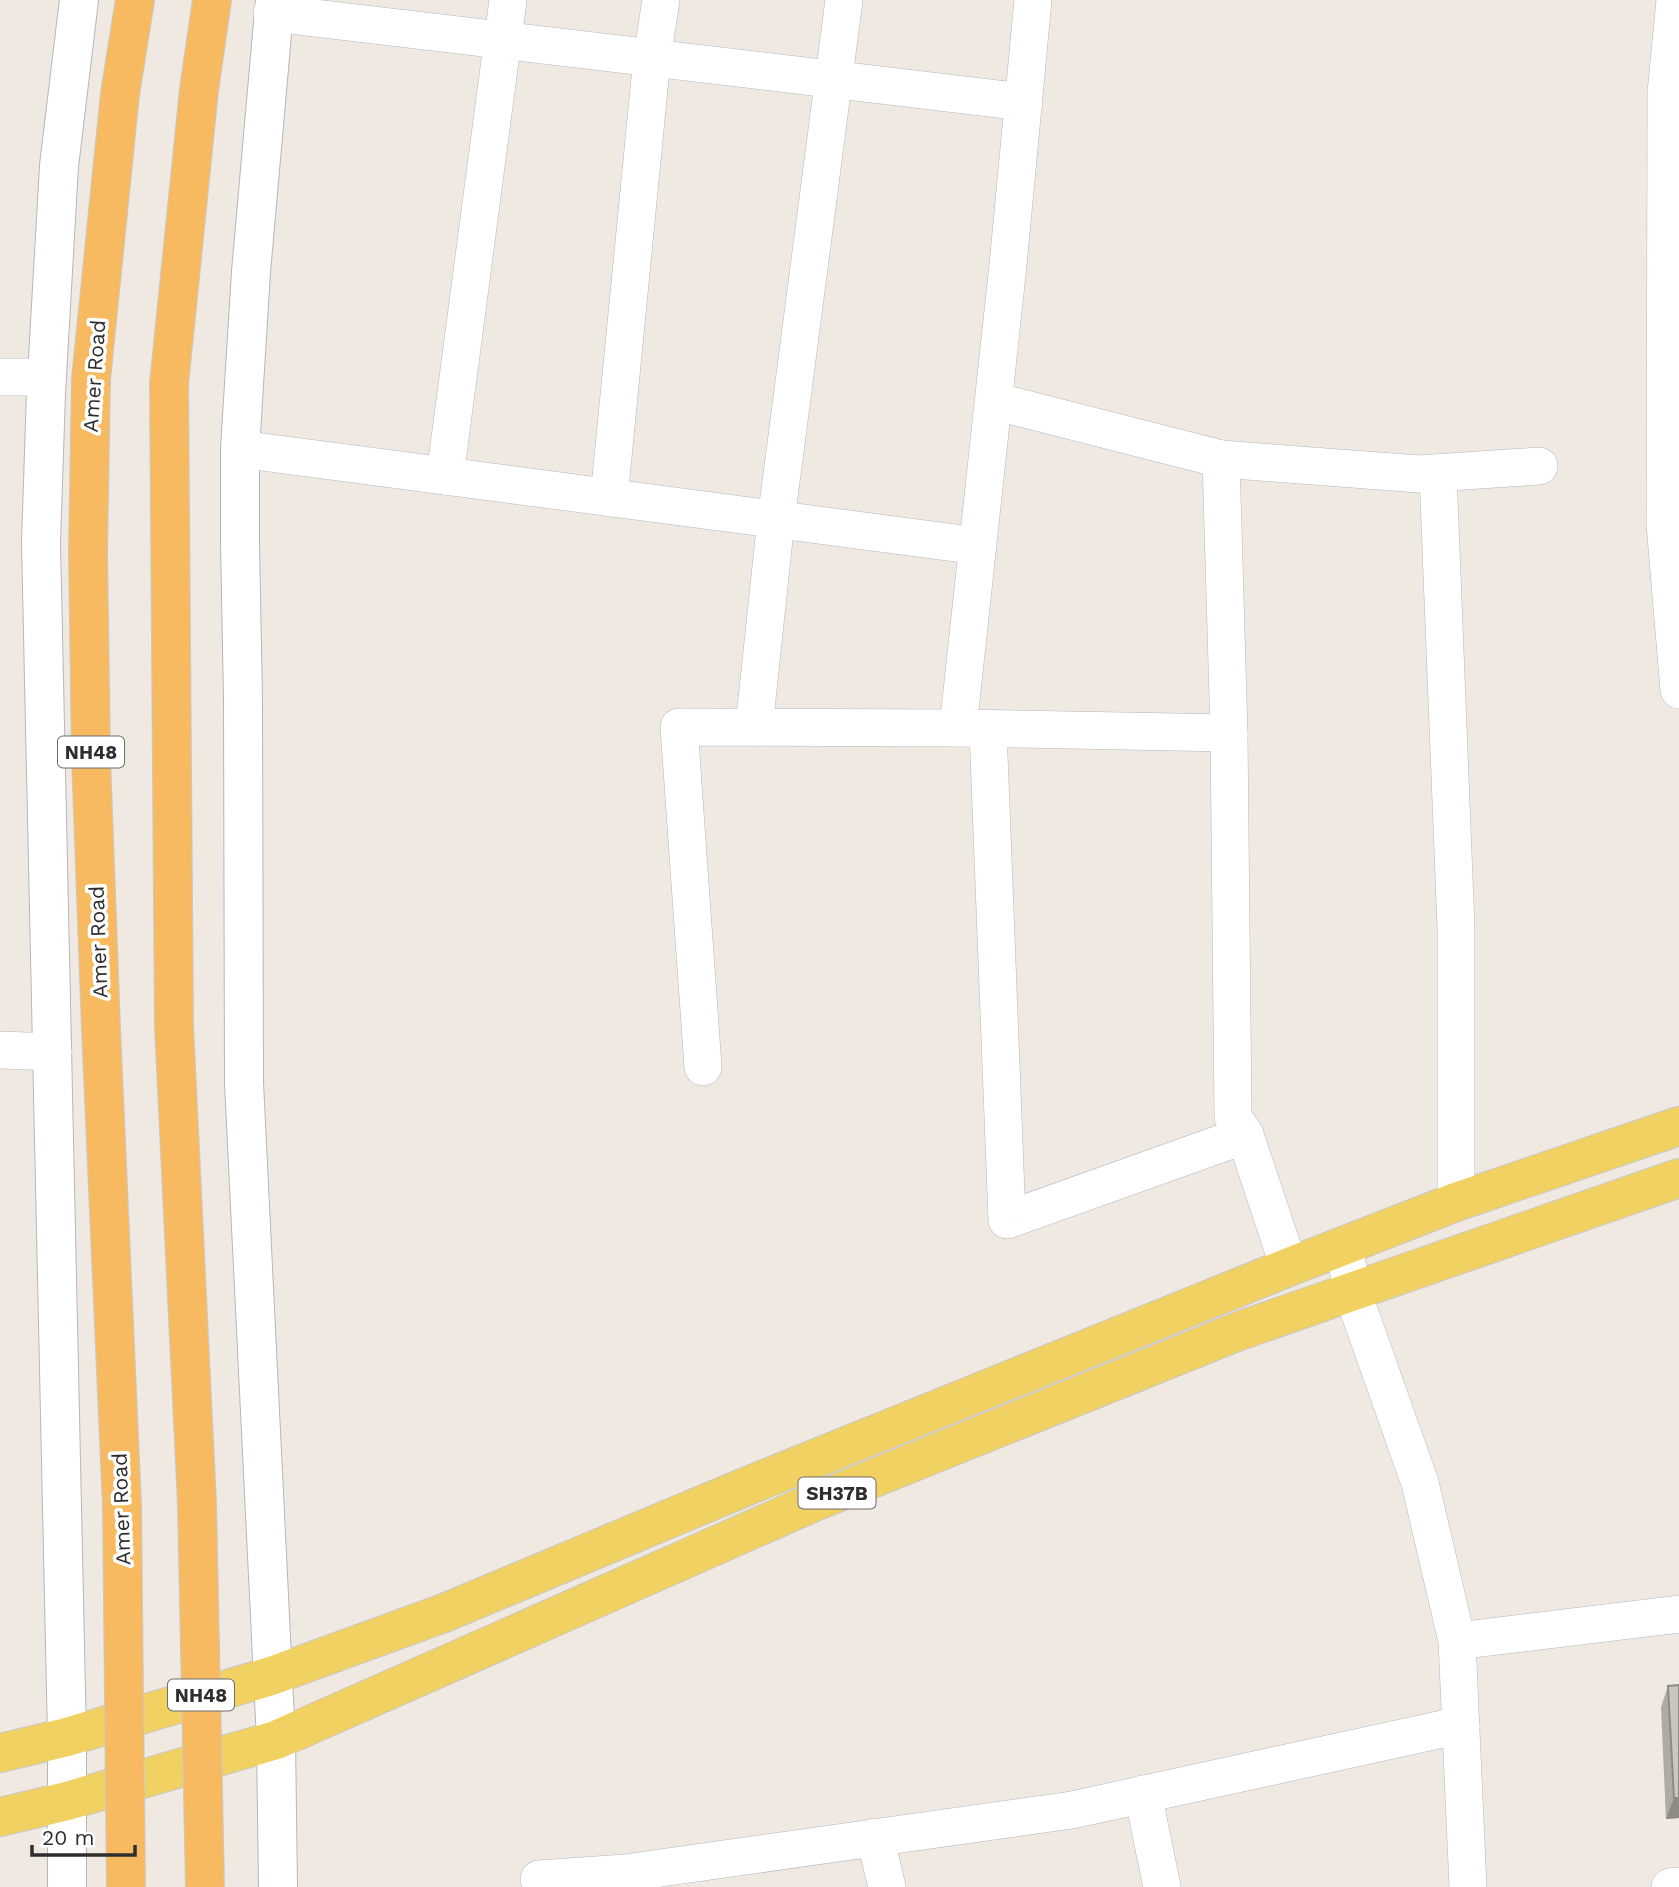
<svg xmlns="http://www.w3.org/2000/svg" width="1679" height="1887" font-family="'Work Sans',sans-serif">
  <style>
    .lines { fill: none; stroke-linecap: round; stroke-linejoin: round }
    .minor-casing { stroke: #b4b7c1; stroke-width: 38 }
    .tertiary-casing { stroke: #b4b7c1; stroke-width: 40 }
    .primary-casing { stroke: #c9c9c9; stroke-width: 40 }
    .trunk-casing { stroke: #c9c9c9; stroke-width: 40 }
    .minor { stroke: #fff; stroke-width: 37 }
    .tertiary { stroke: #fff; stroke-width: 38 }
    .primary { stroke: #f2d163; stroke-width: 38 }
    .trunk { stroke: #f8ba60; stroke-width: 38 }
    .trunk-bridge-casing { stroke: #c9c9c9; stroke-width: 40; stroke-linecap: butt }
    .trunk-bridge { stroke: #f8ba60; stroke-width: 38 }
    .wall { fill: #afaba4 }
    .shaded-wall { fill: #8e8b86 }
    .building { fill: #cbc7bf; stroke: #8e8b86; stroke-width: 2 }
    .labels { text-anchor: middle; dominant-baseline: central; stroke-width: 7; stroke-linejoin: round; paint-order: stroke }
    .shield { fill: #fff; stroke: #6d6d6d; stroke-width: 2 }
    .shield-label { font-size: 19px; font-weight: bold; fill: #2e2e2e }
    .street-label { font-size: 21px; fill: #2e2e2e; stroke: #fff }
  </style>
  <rect width="100%" height="100%" fill="#efe9e1"/>
  <g class="lines">
    <g class="minor-casing">
      <g id="minor">
        <path d="M1033 0 1008 265 958 728 1229 733 1233 1117 1245 1135 1289 1267"/>
        <path d="M1675 0 1666 93 1665 524 1679 690"/>
        <path d="M272 13 1024 102"/>
        <path d="M0 377H47"/>
        <path d="M994 401 1221 459 1419 474 1539 466"/>
        <path d="M240 449 978 546"/>
        <path d="M1221 459 1229 733"/>
        <path d="M1438 473 1456 928V1202"/>
        <path d="M445 476 508 0"/>
        <path d="M609 498 652 58 661 0"/>
        <path d="M754 727 776 520 844 0"/>
        <path d="M988 729 1007 1220 1245 1135"/>
        <path d="M0 1050 53 1052"/>
        <path d="M703 1067 679 727 958 728"/>
        <path d="M1344 1246 1352 1291 1420 1483 1457 1641 1679 1614"/>
        <path d="M1457 1641 1468 1887"/>
        <path d="M1143 1794 1162 1887"/>
        <path d="M875 1837 887 1887"/>
        <path d="M539 1879 625 1873 1072 1810 1461 1725"/>
        <path d="M1670 1887 1679 1886"/>
      </g>
    </g>
    <g class="tertiary-casing">
      <g id="tertiary">
        <path d="M275 0 251 272 240 449V543L243 699 244 1083 276 1740 278 1887"/>
        <path d="M67 1887V1737L41 542 46 393 59 166 79 0"/>
      </g>
    </g>
    <g class="primary-casing">
      <g id="primary">
        <path d="M0 1753 67 1737 271 1676 444 1613 750 1485 1289 1267 1456 1202 1679 1126"/>
        <path d="M0 1817 67 1801 276 1740 812 1503 1239 1331 1679 1178"/>
      </g>
    </g>
    <g class="trunk-casing">
      <g id="trunk">
        <path d="M197 1504 174 1026 169 384 199 90 212 0"/>
        <path d="M122 1506 101 1029 91 758 88 552 91 379 120 94 135 0"/>
      </g>
    </g>
    <use href="#minor" class="minor"/>
    <use href="#tertiary" class="tertiary"/>
    <use href="#primary" class="primary"/>
    <use href="#trunk" class="trunk"/>
    <g class="trunk-bridge-casing">
      <g id="trunk-bridge">
        <path d="M197 1504 205 1887"/>
        <path d="M122 1506 126 1887"/>
      </g>
    </g>
    <use href="#trunk-bridge" class="trunk-bridge"/>
  </g>
  <path class="wall" d="M1668 1686 1679 1818 1666 1819 1661 1707Z"/>
  <path class="shaded-wall" d="M1674 1798H1679V1818L1666 1819Z"/>
  <path class="building" d="M1679 1685V1798H1674L1668 1686Z"/>
  <g class="labels">
    <g class="shield">
      <rect x="58" y="736.5" width="66" height="31" rx="5"/>
      <rect x="798.5" y="1477.5" width="77" height="31" rx="5"/>
      <rect x="168" y="1679.5" width="66" height="31" rx="5"/>
    </g>
    <g class="shield-label">
      <text x="91" y="752">NH48</text>
      <text x="837" y="1493">SH37B</text>
      <text x="201" y="1695">NH48</text>
    </g>
    <g class="street-label">
      <text transform="translate(94 376) rotate(-86)">Amer Road</text>
      <text transform="translate(98 942) rotate(-92)">Amer Road</text>
      <text transform="translate(121 1509) rotate(-92)">Amer Road</text>
    </g>
  </g>
  <path d="M32 1845v10h103v-10" fill="none" stroke="#2e2e2e" stroke-width="3.5"/>
  <text x="42" y="1845" font-size="21" fill="#2e2e2e" stroke="#ffffff" stroke-width="5" paint-order="stroke">20 m</text>
</svg>
